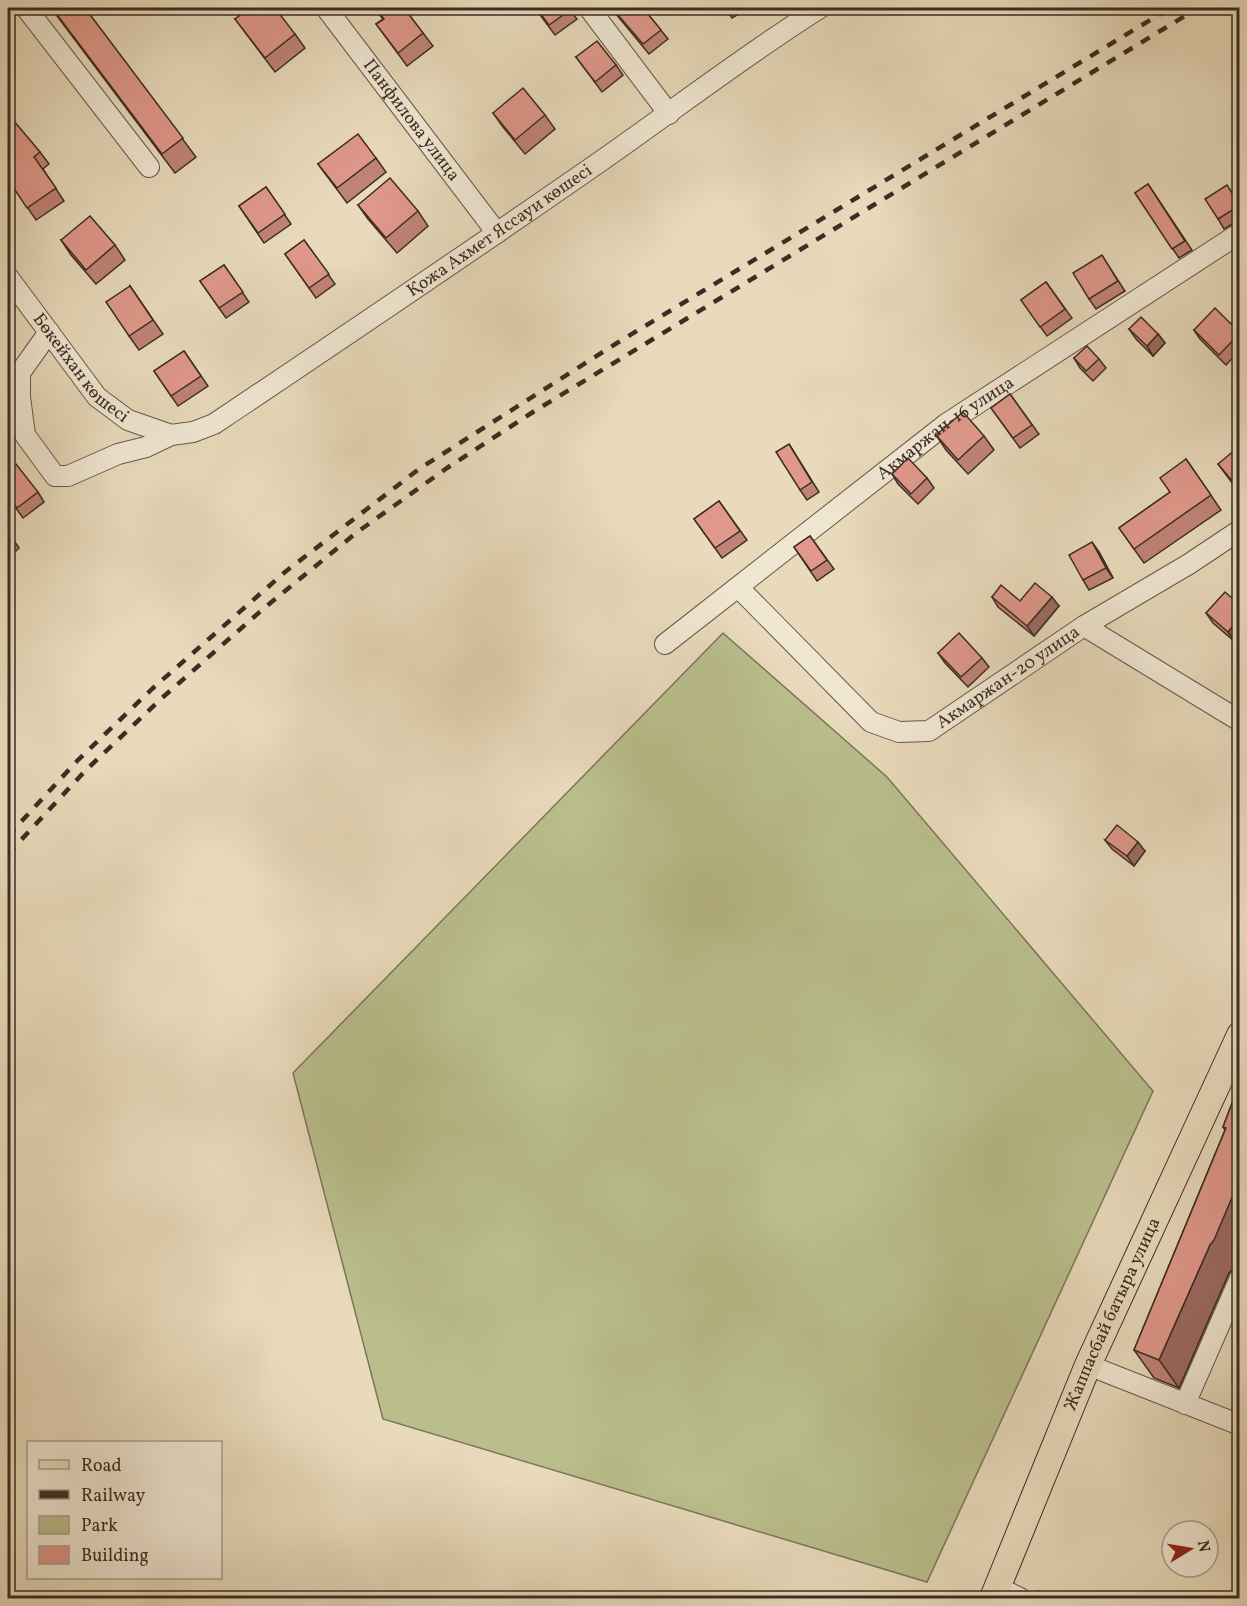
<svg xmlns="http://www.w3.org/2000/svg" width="1247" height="1606" font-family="Vollkorn,serif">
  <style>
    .green { fill: #babe8d; stroke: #7b7658; stroke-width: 1.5 }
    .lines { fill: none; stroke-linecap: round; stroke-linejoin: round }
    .minor-casing { stroke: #67584a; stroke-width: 22 }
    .major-casing { stroke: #3c2d24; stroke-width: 28 }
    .path { stroke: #3c2d24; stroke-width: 3; stroke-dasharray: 4.5 3; stroke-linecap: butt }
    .minor { stroke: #f0e7d3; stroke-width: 20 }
    .major { stroke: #e8dabb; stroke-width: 26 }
    .rail { stroke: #3c2d24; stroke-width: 4.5; stroke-dasharray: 10 10; stroke-linecap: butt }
    .wall { fill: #c08377; stroke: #3c2d24; stroke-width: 1.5 }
    .shaded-wall { fill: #9c6a61; stroke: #3c2d24; stroke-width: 1.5 }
    .building { fill: #df988a; stroke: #3c2d24; stroke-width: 1.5 }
    .labels { text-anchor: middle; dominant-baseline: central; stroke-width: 4.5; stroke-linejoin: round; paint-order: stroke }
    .street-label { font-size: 18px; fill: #3c2d24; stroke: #f0e7d3 }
  </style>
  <rect width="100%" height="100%" fill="#e8dabb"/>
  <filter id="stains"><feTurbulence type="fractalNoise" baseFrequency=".00333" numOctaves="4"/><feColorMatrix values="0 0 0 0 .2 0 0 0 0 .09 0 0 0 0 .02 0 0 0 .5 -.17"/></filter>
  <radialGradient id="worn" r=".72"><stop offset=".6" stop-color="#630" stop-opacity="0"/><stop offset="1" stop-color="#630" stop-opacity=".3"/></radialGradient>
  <path class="green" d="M723 633 887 777 1153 1091 927 1582 383 1419 293 1073Z"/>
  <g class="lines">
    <g class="minor-casing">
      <g id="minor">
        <path d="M26 8 149 167"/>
        <path id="s1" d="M326 8 497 233"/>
        <path d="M589 8 669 114"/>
        <path id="s2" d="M8 277 97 397 128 420 171 435"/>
        <path id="s3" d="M20 373V397L25 435 55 476H68L118 454 146 447 171 435 193 432 214 424C344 337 473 250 601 161 674 110 745 55 820 8"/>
        <path d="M12 384 49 332"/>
        <path id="s4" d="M738 587 871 722 899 732 929 731 1084 626 1189 564 1240 530"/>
        <path d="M1084 626 1240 721"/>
        <path id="s5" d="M665 644 946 424 1240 233"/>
        <path d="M1088 1365 1240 1425"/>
        <path d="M1185 1404 1240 1278"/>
        <path d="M997 1587 1020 1598"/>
      </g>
    </g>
    <g class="major-casing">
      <g id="major">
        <path id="s6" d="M993 1598 1088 1365 1240 1035"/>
      </g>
    </g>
    <path class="path" d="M1037 1591 1052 1598"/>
    <use href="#minor" class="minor"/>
    <use href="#major" class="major"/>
    <g class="rail">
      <path d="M8 836 77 761 152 689 285 572 419 469 617 343 1170 8"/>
      <path d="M8 854 86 770 162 698 263 609 356 533 447 468 533 412 1198 8"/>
    </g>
  </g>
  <g class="wall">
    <path d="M51 8H85L196 157 175 173Z"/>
    <path d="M374 8H404L433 46 407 66 376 24 383 19Z"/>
    <path d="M535 8 570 10 577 19 555 35Z"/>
    <path d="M611 8H643L668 39 649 54Z"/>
    <path d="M725 8H749L732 18Z"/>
    <path d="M235 19 295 34 305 48 275 72Z"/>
    <path d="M576 57 616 65 623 75 602 92Z"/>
    <path d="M8 99 13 106 8 110Z"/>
    <path d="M493 113 545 115 555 129 525 154 503 127Z"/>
    <path d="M8 127 40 152 49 164 43 169 64 201 36 220 8 179Z"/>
    <path d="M376 158 386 172 347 203 318 164Z"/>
    <path d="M1148 184 1192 250 1179 258 1135 193Z"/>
    <path d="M266 187 291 224 264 243 239 206Z"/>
    <path d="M1239 203V220L1224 229 1218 219Z"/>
    <path d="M358 205 418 211 428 226 397 253 368 219Z"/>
    <path d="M61 240 115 245 125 260 96 284 71 255Z"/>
    <path d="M304 240 335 284 316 298 285 254Z"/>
    <path d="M224 265 249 302 226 318 200 281Z"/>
    <path d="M1108 265 1125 291 1096 309 1089 299Z"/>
    <path d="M1046 282 1072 318 1047 336 1021 300Z"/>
    <path d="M130 286 163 334 139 350 129 336Z"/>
    <path d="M1239 315V351L1226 365 1200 339 1194 330 1231 324Z"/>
    <path d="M1129 329 1158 334 1165 343 1153 356 1136 339Z"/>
    <path d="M184 351 208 386 178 406 154 371Z"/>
    <path d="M1074 358 1099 359 1106 368 1093 381 1080 368Z"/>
    <path d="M1010 394 1039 434 1020 448 991 408Z"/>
    <path d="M936 435 984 436 994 450 968 474 946 450Z"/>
    <path d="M789 444 819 492 807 500 800 490Z"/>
    <path d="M1239 453V492L1218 464Z"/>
    <path d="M1186 459 1221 510 1144 563 1119 528 1170 492Z"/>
    <path d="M892 474 927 478 934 488 918 504 898 484Z"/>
    <path d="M38 492 44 502 23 518 8 497Z"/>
    <path d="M719 501 747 540 722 558 694 519Z"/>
    <path d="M8 532 19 548 8 559Z"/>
    <path d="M810 536 834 569 817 581 794 547Z"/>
    <path d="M1099 552 1113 578 1089 590 1083 580Z"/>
    <path d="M992 597 1020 601 1059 606 1034 636 998 607Z"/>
    <path d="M1239 604 1235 642 1213 623 1206 613Z"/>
    <path d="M938 653 982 658 989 667 968 687 945 663Z"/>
    <path d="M1105 840 1145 851 1134 866 1112 849Z"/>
    <path d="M1239 1085 1234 1268 1229 1273 1179 1388 1154 1378 1134 1350 1225 1130 1223 1127Z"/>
  </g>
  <g class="shaded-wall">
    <path d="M1158 334 1165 343 1153 356 1147 346Z"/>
    <path d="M1092 542 1099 552 1113 578 1106 568Z"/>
    <path d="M1052 597 1059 606 1034 636 1027 626Z"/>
    <path d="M1239 619V636L1235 642 1228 632Z"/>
    <path d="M1138 842 1145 851 1134 866 1127 856Z"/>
    <path d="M1239 1181V1254L1234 1268 1229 1273 1179 1388 1159 1360 1210 1245Z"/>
  </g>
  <g class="building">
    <path d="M52 8H85L183 138 162 154Z"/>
    <path d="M250 8H275L295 34 265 58 235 19Z"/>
    <path d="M375 8H404L423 33 398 53 376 24 384 19Z"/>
    <path d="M536 8H569L570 10 549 25Z"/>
    <path d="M612 8H643L661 30 643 44Z"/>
    <path d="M597 41 616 65 595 82 576 57Z"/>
    <path d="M523 88 545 115 515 140 493 113Z"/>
    <path d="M14 121 40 152 34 157 56 188 27 208 11 184 12 183 8 177V127Z"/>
    <path d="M358 134 376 158 337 188 318 164Z"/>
    <path d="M390 178 418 211 386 238 358 205Z"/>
    <path d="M1148 184 1185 241 1172 249 1135 193Z"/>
    <path d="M1227 185 1239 204V206L1218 219 1205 199Z"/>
    <path d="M266 187 285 214 258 233 239 206Z"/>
    <path d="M90 216 115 245 86 270 61 240Z"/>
    <path d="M304 240 329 274 309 288 285 254Z"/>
    <path d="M1102 255 1118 281 1089 299 1073 273Z"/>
    <path d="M224 265 243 292 219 308 200 281Z"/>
    <path d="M1046 282 1065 309 1040 327 1021 300Z"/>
    <path d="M130 286 153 320 129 336 106 302Z"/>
    <path d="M1215 308 1231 324 1239 315V334L1219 355 1194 330Z"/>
    <path d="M1141 317 1158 334 1147 346 1129 329Z"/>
    <path d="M1087 346 1099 359 1086 371 1074 358Z"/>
    <path d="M184 351 201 376 171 396 154 371Z"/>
    <path d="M1010 394 1032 425 1013 438 991 408Z"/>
    <path d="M963 412 984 436 958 460 936 435Z"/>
    <path d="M789 444 812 482 800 490 776 452Z"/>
    <path d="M1236 449 1239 453V477L1233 482 1218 464Z"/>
    <path d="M908 458 927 478 911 494 892 474Z"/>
    <path d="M1186 459 1211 495 1134 549 1119 528 1170 492 1160 478Z"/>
    <path d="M16 464 38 492 17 508 8 496V471Z"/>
    <path d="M719 501 740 531 715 548 694 519Z"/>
    <path d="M810 536 827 560 811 571 794 547Z"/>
    <path d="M1092 542 1106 568 1083 580 1069 555Z"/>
    <path d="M1035 583 1052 597 1027 626 992 597 1001 585 1020 601Z"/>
    <path d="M1225 592 1239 604V619L1228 632 1206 613Z"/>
    <path d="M959 633 982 658 961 677 938 653Z"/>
    <path d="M1117 825 1138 842 1127 856 1105 840Z"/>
    <path d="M1239 1085V1181L1214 1240 1210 1245 1159 1360 1134 1350 1226 1128 1223 1127Z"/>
  </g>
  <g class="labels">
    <g class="street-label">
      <text stroke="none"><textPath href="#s1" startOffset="141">Панфилова улица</textPath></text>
      <text stroke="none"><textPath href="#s3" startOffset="627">Қожа Ахмет Яссауи көшесі</textPath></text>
      <text stroke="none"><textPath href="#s2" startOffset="117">Бөкейхан көшесі</textPath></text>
      <text stroke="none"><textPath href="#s5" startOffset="354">Акмаржан-16 улица</textPath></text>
      <text stroke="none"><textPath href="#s4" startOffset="345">Акмаржан-20 улица</textPath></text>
      <text stroke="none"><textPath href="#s6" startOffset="308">Жаппасбай батыра улица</textPath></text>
    </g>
  </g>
  <rect width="1247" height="1606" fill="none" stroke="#e8dabb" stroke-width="30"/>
  <rect x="9" y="9" width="1229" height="1588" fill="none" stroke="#3c2d24" stroke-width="3"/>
  <rect x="15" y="15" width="1217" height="1576" fill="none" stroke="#3c2d24" stroke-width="1.5"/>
  <rect x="27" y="1441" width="195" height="138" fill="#f0e7d3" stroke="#a89d8d" stroke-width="1.5"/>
  <rect x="39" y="1460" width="30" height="9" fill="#e8dabb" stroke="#a89d8d" stroke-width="1.5"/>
  <text x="81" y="1471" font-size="18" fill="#3c2d24">Road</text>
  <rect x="39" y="1490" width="30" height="9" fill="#3c2d24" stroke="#a89d8d" stroke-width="1.5"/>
  <text x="81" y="1501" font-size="18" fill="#3c2d24">Railway</text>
  <rect x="39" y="1516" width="30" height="18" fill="#babe8d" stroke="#a89d8d" stroke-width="1.5"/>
  <text x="81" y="1531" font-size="18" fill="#3c2d24">Park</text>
  <rect x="39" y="1546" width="30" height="18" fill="#df988a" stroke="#a89d8d" stroke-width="1.5"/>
  <text x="81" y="1561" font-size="18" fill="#3c2d24">Building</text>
  <g transform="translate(1190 1549) rotate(79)"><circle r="28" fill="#f0e7d3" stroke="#a89d8d" stroke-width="1.5"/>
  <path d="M0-4.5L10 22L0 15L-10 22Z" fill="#8f2418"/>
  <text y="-9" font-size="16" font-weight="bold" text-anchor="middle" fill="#3c2d24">N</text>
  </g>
  <rect width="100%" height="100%" filter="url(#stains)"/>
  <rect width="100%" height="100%" fill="url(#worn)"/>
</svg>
